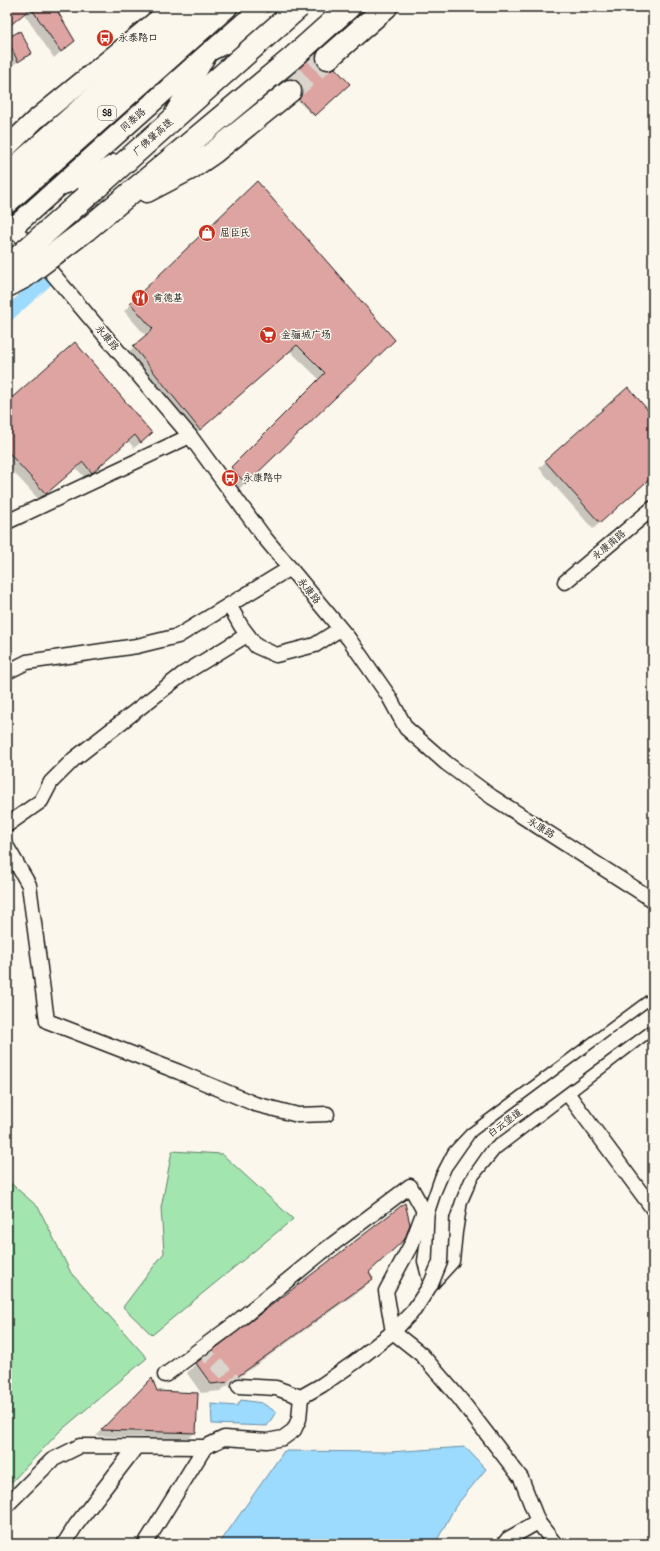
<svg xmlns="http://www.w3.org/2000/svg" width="660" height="1551" font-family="Pangolin,'LXGW WenKai TC',sans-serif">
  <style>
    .green { fill: #a3e5af; stroke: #608066 }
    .water { fill: #9cdafe; stroke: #698ea4 }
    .shadow { fill: #0003 }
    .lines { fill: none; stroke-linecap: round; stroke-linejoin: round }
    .canal { stroke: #9cdafe; stroke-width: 14 }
    .building { fill: #dea4a1; stroke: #1c1c1c }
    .minor-tunnel { stroke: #dad6cd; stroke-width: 14; stroke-dasharray: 14 7; stroke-linecap: butt }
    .motorway-tunnel { stroke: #dad6cd; stroke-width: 22; stroke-dasharray: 22 11; stroke-linecap: butt }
    .minor-casing { stroke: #1c1c1c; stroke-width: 17 }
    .tertiary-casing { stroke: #1c1c1c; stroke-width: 20 }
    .secondary-casing { stroke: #1c1c1c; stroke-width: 22 }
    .motorway-casing { stroke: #1c1c1c; stroke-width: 25 }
    .minor { stroke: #fbf7ec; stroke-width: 14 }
    .tertiary { stroke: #fbf7ec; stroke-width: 17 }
    .secondary { stroke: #fbf7ec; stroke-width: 19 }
    .motorway { stroke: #fbf7ec; stroke-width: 22 }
    .minor-bridge-casing { stroke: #1c1c1c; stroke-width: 17; stroke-linecap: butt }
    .motorway-bridge-casing { stroke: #1c1c1c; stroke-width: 25; stroke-linecap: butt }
    .minor-bridge { stroke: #fbf7ec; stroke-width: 14 }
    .motorway-bridge { stroke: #fbf7ec; stroke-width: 22 }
    .labels { text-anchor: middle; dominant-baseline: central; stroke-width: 3; stroke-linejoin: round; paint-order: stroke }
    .shield { fill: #fbf7ec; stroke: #5f5e5a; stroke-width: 1 }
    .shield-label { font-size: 9px; font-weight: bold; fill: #1c1c1c }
    .poi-label { font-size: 10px; fill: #1c1c1c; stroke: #fbf7ec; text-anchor: start }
    .street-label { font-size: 10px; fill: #1c1c1c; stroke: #fbf7ec }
  </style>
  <rect width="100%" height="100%" fill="#fbf7ec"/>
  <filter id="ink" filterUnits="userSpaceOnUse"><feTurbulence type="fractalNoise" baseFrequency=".025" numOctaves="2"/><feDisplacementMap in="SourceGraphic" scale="8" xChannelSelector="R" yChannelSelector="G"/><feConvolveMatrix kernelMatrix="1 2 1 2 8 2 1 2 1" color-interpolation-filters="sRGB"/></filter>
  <g filter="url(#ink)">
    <g class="green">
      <path d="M172 1151 222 1154 293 1219 152 1335 123 1307 164 1253 161 1208Z"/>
      <path d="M7 1180 38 1207 71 1273 147 1358 59 1432 7 1487Z"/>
    </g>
    <g class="water">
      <path d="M241 1400 262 1403 276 1412 267 1426 212 1424 211 1404 237 1406Z"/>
      <path d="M465 1447 486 1469 455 1507 435 1544H219L284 1451 389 1452Z"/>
    </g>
    <g class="shadow">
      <path d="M7 7H54L73 41 54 58 24 14 7 28Z"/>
      <path d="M20 32 29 54 7 69V54L11 52 7 39Z"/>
      <path d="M316 55 315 60 318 67 348 84 313 116 298 101 302 91 299 85 293 80H286Z"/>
      <path d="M257 183 394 340 239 489 225 475 320 380 290 351 193 436 127 353 146 336 124 311Z"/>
      <path d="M75 344 144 440 134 448 128 441 85 478 76 468 39 500 7 465V403Z"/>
      <path d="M628 389 653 417V475L593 529 539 468Z"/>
      <path d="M368 1272 371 1279 362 1289 220 1391 201 1393 187 1373 196 1364Z"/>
      <path d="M152 1380 157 1392 195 1432 188 1439 96 1436Z"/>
    </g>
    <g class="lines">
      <path class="canal" d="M7 315 45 281"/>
    </g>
    <g class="building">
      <path d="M7 7H55L75 41 61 52 31 8 7 28Z"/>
      <path d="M20 31 32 53 18 62 7 38Z"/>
      <path d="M317 52 316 60 319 67 324 70 335 68 350 84 315 116 299 99 302 89 300 83 294 79 286 80Z"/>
      <path d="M257 181 395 340 246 484 231 467 325 373 297 345 200 430 133 346 153 329 130 303Z"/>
      <path d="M75 342 152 433 141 443 135 435 92 473 83 462 46 494 7 451V402Z"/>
      <path d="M628 387 653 416V476L600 523 545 461Z"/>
      <path d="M405 1203 410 1224 405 1239 369 1272 373 1279 230 1382 211 1384 196 1363Z"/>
      <path d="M152 1378 157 1391 198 1393 196 1433 101 1430Z"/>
    </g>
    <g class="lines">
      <path class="minor-tunnel" d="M201 1349 239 1386"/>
      <path class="motorway-tunnel" d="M290 91 328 58"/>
      <g class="minor-casing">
        <g id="minor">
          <path d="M13 227 190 436 264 537 349 639 388 695 406 728 446 763 492 797 653 900"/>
          <path d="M7 522 190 436"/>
          <path d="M565 582 653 508"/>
          <path d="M229 605 241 626 256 646 276 655 315 645 340 629"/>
          <path d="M7 672 27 662 137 646 178 636 290 568"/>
          <path d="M7 825 41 801 51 782 74 759 183 674 247 635"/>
          <path d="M7 847 29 885 47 1021 179 1072 255 1104 298 1115 327 1114"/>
          <path d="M562 1086 653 1209"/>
          <path d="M431 1284 425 1261 433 1204 442 1178 455 1153 472 1135 653 1000"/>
          <path d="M165 1375 233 1325 321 1253 410 1186 424 1211 412 1243 386 1291 393 1332 422 1355 460 1399 521 1478 538 1522 555 1544"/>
          <path d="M239 1386 276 1388 301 1397 322 1385 355 1362 393 1332 414 1310 431 1284 452 1261 455 1232 460 1201 471 1176 494 1148 653 1026"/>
          <path d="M7 1505 52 1460 80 1446 205 1447 224 1438 267 1441 283 1438 294 1430 299 1419 301 1397"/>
          <path d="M64 1544 76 1525 136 1447"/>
          <path d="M145 1544 205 1447"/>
          <path d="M504 1544 508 1539 538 1522"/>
        </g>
      </g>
      <g class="tertiary-casing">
        <g id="tertiary">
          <path d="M174 112 210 51 260 7"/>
          <path d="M59 187 94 175 115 163"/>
        </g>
      </g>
      <g class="secondary-casing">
        <g id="secondary">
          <path d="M7 147 35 120 173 7"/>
          <path d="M7 233 210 51 282 16"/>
        </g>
      </g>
      <g class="motorway-casing">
        <g id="motorway">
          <path d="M328 58 386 7"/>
          <path d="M7 175 196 7"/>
          <path d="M147 191 191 168 213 153 290 91"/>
          <path d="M86 197 239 60"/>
          <path d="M7 202 226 7"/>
          <path d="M86 230 291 59 349 7"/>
        </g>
      </g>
      <use href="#minor" class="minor"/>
      <use href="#tertiary" class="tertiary"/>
      <use href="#secondary" class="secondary"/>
      <use href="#motorway" class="motorway"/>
      <g class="minor-bridge-casing">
        <path id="minor-bridge" d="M431 1284 440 1262 442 1216 449 1195 458 1174 481 1141 653 1013"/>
      </g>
      <g class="motorway-bridge-casing">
        <g id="motorway-bridge">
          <path d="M239 60 299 7"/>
          <path d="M7 267 86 197"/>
          <path d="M7 286 24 277 86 230"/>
        </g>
      </g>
      <use href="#minor-bridge" class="minor-bridge"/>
      <use href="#motorway-bridge" class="motorway-bridge"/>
    </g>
  </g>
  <defs>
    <g id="bus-disc" transform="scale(0.9)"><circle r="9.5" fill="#c8321e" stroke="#fbf7ec"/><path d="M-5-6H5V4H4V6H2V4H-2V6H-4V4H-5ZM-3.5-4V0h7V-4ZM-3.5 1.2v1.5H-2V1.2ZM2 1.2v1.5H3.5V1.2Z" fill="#fff"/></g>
    <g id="shop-disc" transform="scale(0.9)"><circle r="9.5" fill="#c8321e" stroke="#fbf7ec"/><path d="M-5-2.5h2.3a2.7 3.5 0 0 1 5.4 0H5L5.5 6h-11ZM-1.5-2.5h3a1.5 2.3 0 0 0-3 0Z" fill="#fff"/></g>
    <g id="restaurant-disc" transform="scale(0.9)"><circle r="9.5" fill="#c8321e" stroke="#fbf7ec"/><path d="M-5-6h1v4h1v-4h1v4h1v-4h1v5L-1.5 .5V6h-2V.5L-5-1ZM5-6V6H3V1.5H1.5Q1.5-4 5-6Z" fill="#fff"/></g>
    <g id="supermarket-disc" transform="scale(0.9)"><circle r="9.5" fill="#c8321e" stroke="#fbf7ec"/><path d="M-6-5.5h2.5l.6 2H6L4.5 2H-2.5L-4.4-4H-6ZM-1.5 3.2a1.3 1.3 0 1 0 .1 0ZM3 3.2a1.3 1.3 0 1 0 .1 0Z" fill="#fff"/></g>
  </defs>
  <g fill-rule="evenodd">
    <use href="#bus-disc" x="105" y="38"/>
    <use href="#shop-disc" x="207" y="233"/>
    <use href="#restaurant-disc" x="140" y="298"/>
    <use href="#supermarket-disc" x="268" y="335"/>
    <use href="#bus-disc" x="230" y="478"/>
  </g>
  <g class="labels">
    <rect class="shield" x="98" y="106" width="18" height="14" rx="3"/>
    <g class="shield-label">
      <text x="107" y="113">S8</text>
    </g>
    <g class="poi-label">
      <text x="118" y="38">永泰路口</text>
      <text x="220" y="233">屈臣氏</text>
      <text x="153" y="298">肯德基</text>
      <text x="281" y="335">金骊城广场</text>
      <text x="243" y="478">永康路中</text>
    </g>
    <g class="street-label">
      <text transform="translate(133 120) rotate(-42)">同泰路</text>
      <text transform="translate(153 137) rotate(-42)">广佛肇高速</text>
      <text transform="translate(107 338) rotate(50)">永康路</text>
      <text transform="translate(609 545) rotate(-40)">永康南路</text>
      <text transform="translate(309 591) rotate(51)">永康路</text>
      <text transform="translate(541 828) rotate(32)">永康路</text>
      <text transform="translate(505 1123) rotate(-37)">白云堡道</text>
    </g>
  </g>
  <rect width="660" height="1551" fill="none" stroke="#fbf7ec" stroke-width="24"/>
  <rect x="12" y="12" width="636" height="1527" fill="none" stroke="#1c1c1c" stroke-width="1.5" filter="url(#ink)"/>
</svg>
